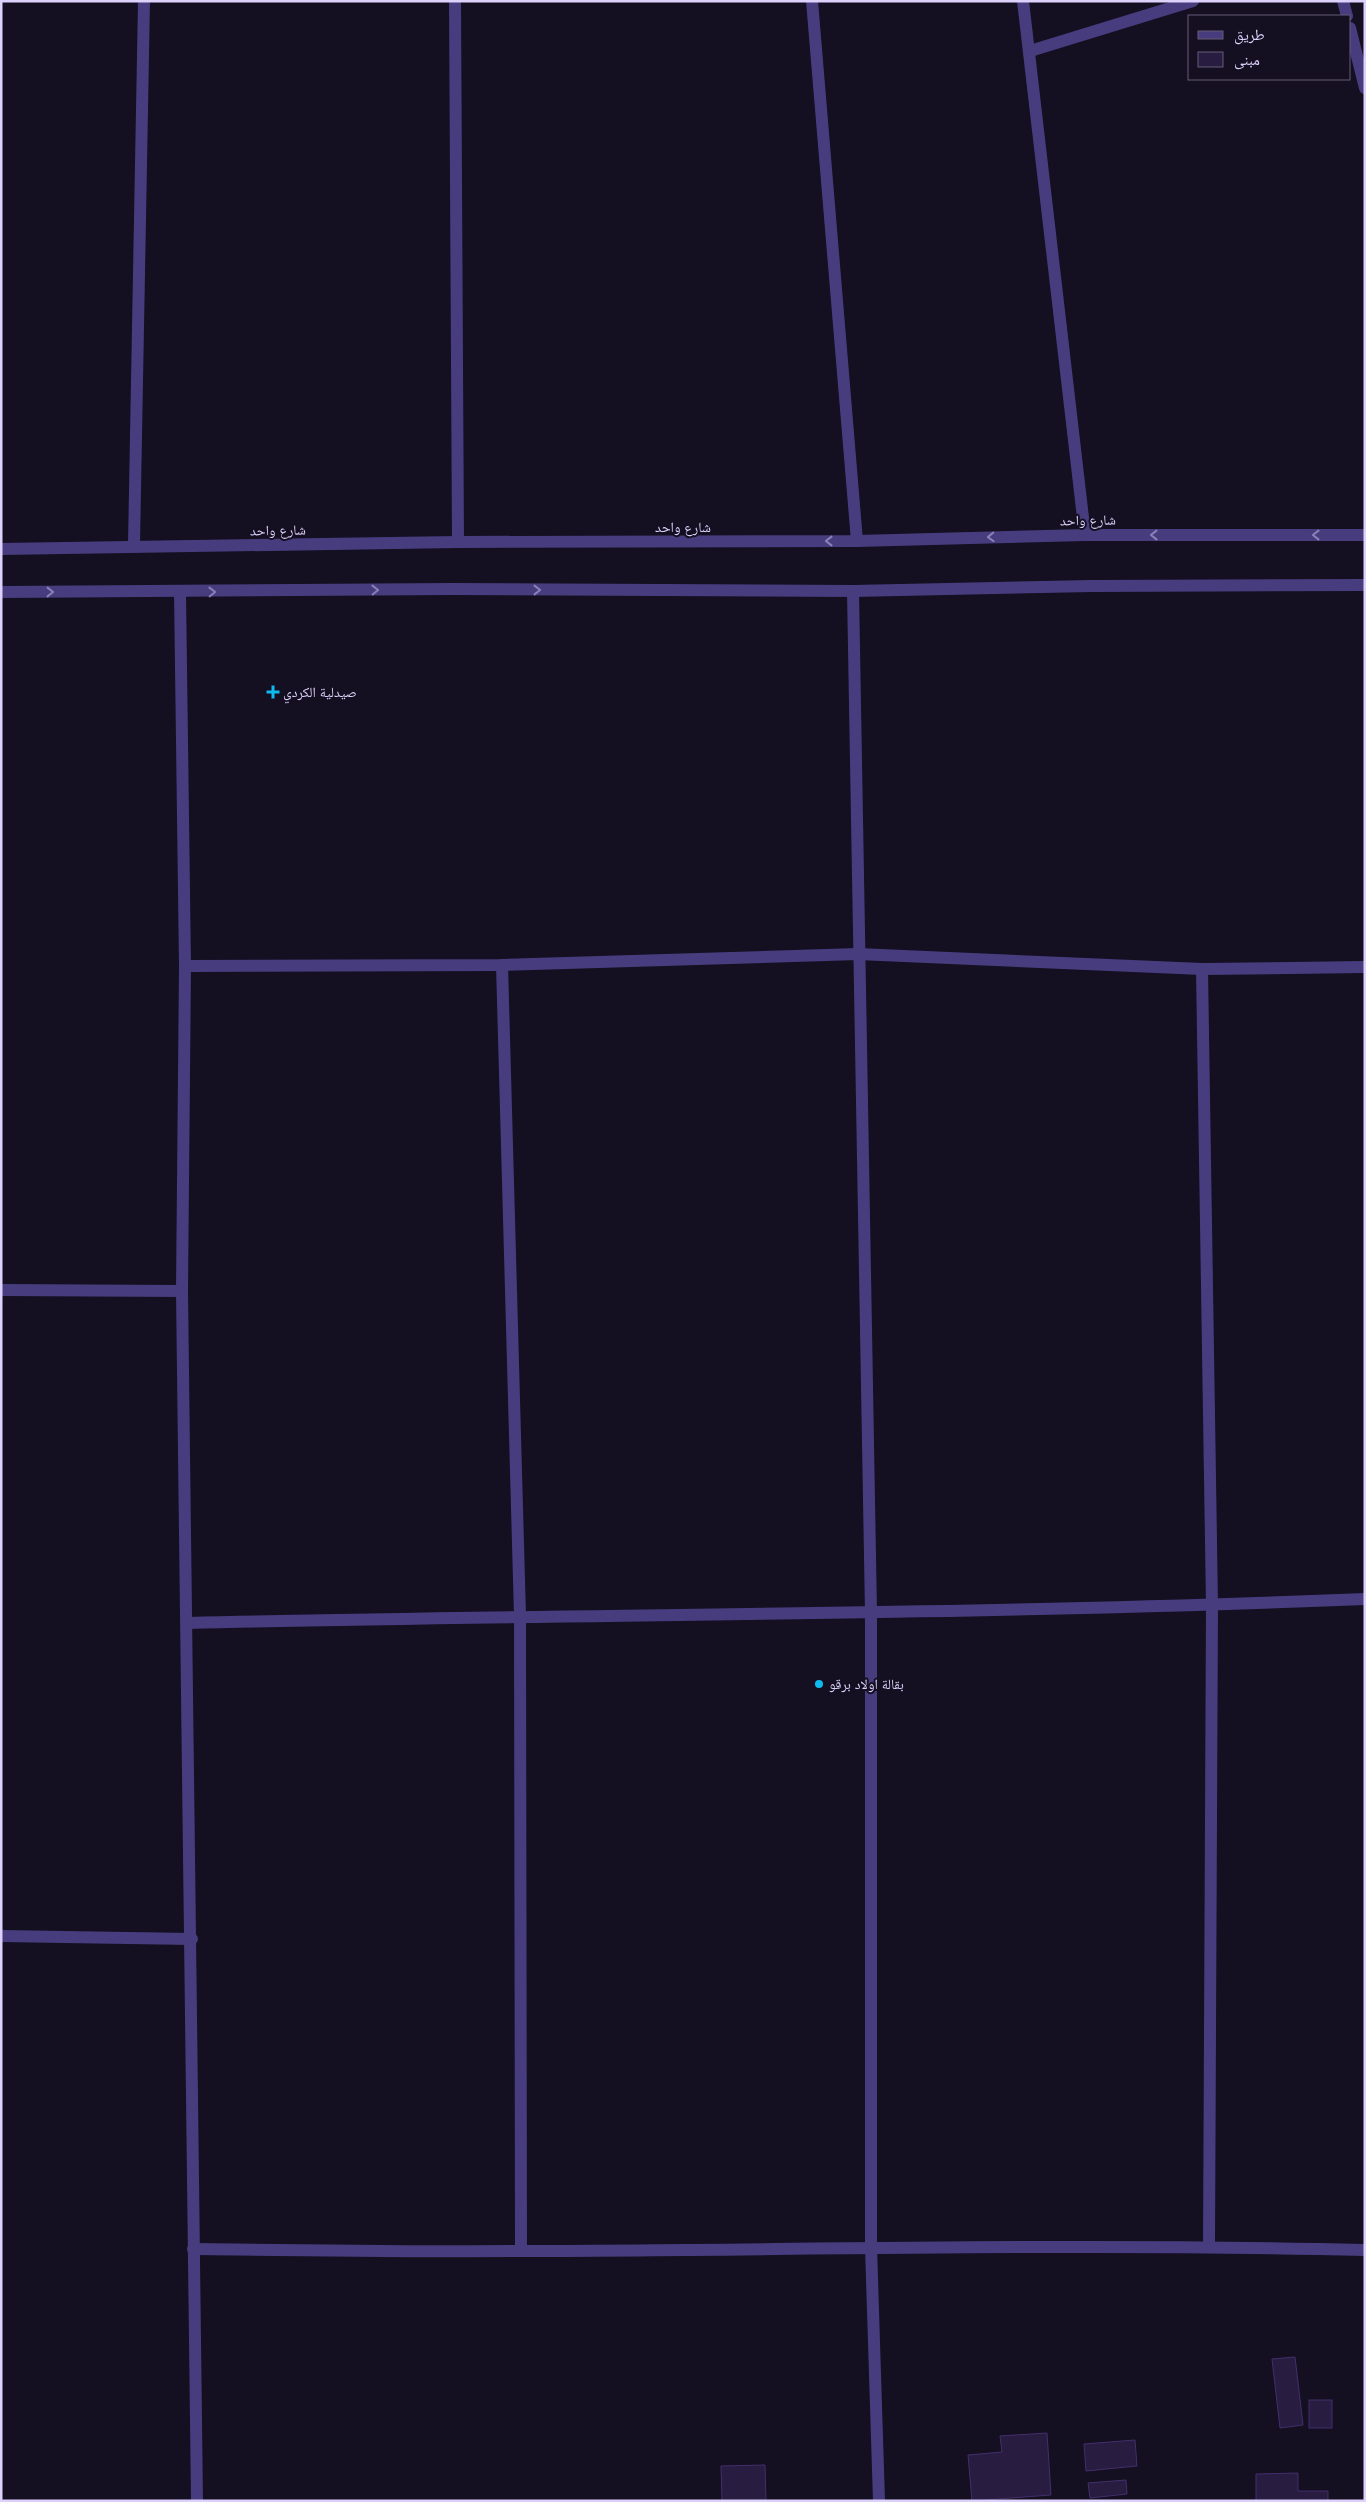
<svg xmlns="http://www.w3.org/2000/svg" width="1366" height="2502" font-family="Arial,'Noto Naskh Arabic',sans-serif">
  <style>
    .building { fill: #281c41; stroke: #432f6c }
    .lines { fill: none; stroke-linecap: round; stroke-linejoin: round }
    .minor { stroke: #473d7e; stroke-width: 12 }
    .oneway { stroke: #8a80b7 }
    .poi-dot { fill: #0ebbec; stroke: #140f21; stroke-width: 2 }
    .labels { text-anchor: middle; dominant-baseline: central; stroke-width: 4; stroke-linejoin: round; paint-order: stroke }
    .street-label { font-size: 14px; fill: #dcd2fc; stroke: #140f21 }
    .poi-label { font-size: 14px; fill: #dcd2fc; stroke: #140f21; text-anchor: start }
  </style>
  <rect width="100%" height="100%" fill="#140f21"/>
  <g class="building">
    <path d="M1295 2357 1303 2425 1280 2428 1272 2359Z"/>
    <rect x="1309" y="2400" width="23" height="28"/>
    <path d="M1047 2433 1051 2495 972 2501 968 2455 1002 2452 1000 2436Z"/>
    <path d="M1135 2440 1137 2466 1086 2471 1084 2444Z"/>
    <path d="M765 2465 766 2501H722L721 2466Z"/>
    <path d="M1298 2473V2491H1328V2501H1256V2474Z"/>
    <path d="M1126 2480 1127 2494 1090 2498 1088 2483Z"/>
  </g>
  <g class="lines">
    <g class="minor">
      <path d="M455 1 458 542"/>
      <path d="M812 1 857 541"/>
      <path d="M1023 1 1085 535"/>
      <path d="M1343 1 1347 16"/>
      <path d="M1350 28 1365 88"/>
      <path d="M1030 51 1193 1"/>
      <path d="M134 545 144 1"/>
      <path d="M1 549 458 542 857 541 1085 535H1365"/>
      <path d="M853 591 871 1613V2247L879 2501"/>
      <path d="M1 592 452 589 853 591 1092 586 1365 585"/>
      <path d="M180 592 185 966 182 1291 197 2501"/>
      <path d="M502 965 520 1616 521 2251"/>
      <path d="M185 966 502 965 858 954 1202 969 1365 967"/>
      <path d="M1202 969 1212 1605 1209 2246"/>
      <path d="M1 1290 182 1291"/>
      <path d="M188 1623C580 1614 973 1615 1365 1599"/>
      <path d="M1 1936 192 1939"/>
      <path d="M193 2249C303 2250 413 2252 522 2251 803 2250 1084 2243 1365 2250"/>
    </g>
  </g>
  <defs><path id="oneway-chevron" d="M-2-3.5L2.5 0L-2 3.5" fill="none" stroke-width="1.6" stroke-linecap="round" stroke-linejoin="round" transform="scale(1.25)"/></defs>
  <g class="oneway">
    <use href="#oneway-chevron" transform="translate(1154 535) rotate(-180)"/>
    <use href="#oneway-chevron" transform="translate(1316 535) rotate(-180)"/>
    <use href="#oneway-chevron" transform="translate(991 537) rotate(178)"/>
    <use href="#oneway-chevron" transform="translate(829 541) rotate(180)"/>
    <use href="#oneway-chevron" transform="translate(375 590) rotate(-1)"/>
    <use href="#oneway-chevron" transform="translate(537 590)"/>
    <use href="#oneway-chevron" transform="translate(50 592)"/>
    <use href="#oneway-chevron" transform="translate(212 592) rotate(-1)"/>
  </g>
  <g class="poi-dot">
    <path d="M270.5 684.5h5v5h5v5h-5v5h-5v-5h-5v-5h5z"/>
    <circle cx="819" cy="1684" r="5"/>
  </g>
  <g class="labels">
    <g class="street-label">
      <text transform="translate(1088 520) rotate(-1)">شارع واحد</text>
      <text x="683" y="527">شارع واحد</text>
      <text transform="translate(278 530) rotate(-1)">شارع واحد</text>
    </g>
    <g class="poi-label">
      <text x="283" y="692">صيدلية الكردي</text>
      <text x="829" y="1684">بقالة اولاد برقو</text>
    </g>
  </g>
  <rect width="1366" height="2502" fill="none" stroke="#dcd2fc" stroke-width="5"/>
  <rect x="1188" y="15" width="162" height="65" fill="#140f21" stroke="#645d79"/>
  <rect x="1198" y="31" width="25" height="8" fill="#473d7e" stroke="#645d79"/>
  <text x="1234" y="40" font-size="15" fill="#dcd2fc">طريق</text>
  <rect x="1198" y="52" width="25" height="15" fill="#281c41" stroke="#645d79"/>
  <text x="1234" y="65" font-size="15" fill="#dcd2fc">مبنى</text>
</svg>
